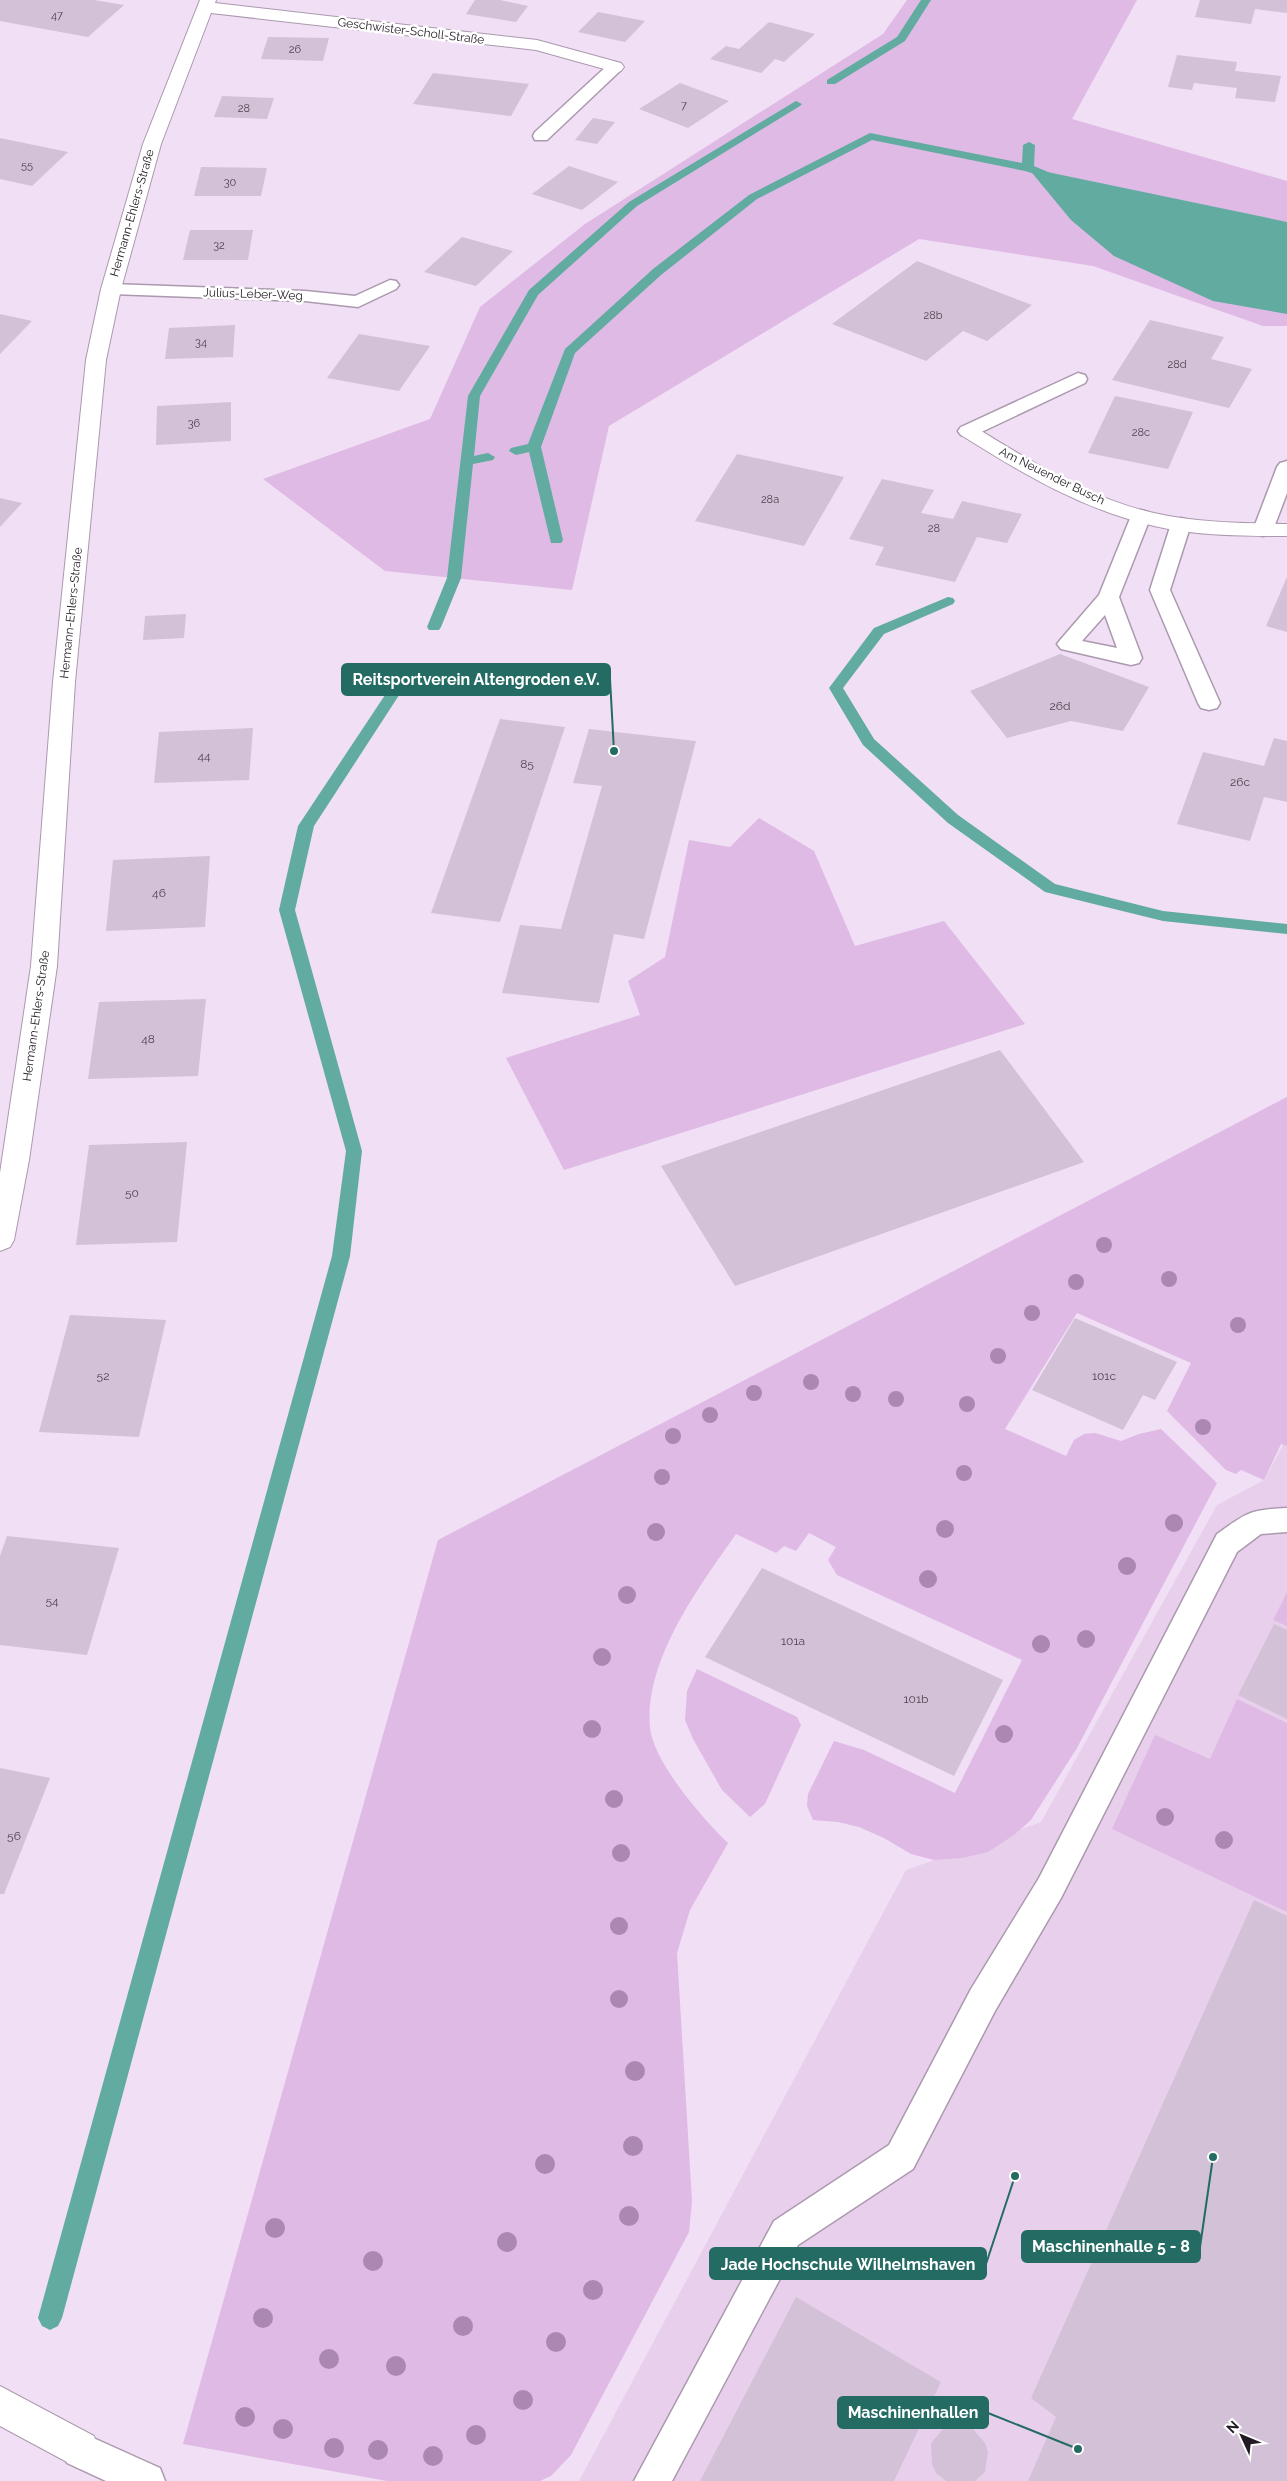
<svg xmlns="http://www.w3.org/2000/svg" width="1287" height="2481" font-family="Raleway,sans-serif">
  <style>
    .built { fill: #e8d0ec }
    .green { fill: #debae5 }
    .water { fill: #61aba0 }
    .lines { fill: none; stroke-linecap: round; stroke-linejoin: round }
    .stream { fill: #61aba0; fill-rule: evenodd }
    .building { fill: #d3c1d7 }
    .service-casing { stroke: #ab99ae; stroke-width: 3 }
    .minor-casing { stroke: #ab99ae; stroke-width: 2 }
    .service { fill: #fff; fill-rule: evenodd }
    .minor { fill: #fff; fill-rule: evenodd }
    .tree { fill: #ab88b2 }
    .labels { text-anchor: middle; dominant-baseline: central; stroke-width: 5; stroke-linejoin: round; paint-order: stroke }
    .far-number-label { font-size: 11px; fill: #4e444f }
    .far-street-label { font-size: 12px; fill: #211a22; stroke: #fff }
    .number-label { font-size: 12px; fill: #4e444f }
    .leader { fill: none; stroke: #236b63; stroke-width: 2 }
    .callout-dot { fill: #236b63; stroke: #fff; stroke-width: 2 }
    .callout { fill: #236b63; stroke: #236b63; stroke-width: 2 }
    .callout-label { font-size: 16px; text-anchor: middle; font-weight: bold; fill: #fff }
  </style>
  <rect width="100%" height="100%" fill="#f1dff5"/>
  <path class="built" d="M1287 1438V2481H579L906 1870 1041 1822 1217 1505 1264 1480Z"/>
  <g class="green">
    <path d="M907 0H1137L1072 119 1287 181V326H1263L1093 266 919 239 609 426 572 590 385 571 263 479 430 419 480 307 585 224 883 34Z"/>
    <path d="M759 818 814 851 855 946 944 921 1025 1024 564 1170 506 1058 640 1015 628 981 665 957 689 840 730 847Z"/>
    <path d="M1287 1097V1446L1281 1444 1264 1480 1241 1470 1236 1474 1226 1470 1167 1411 1191 1363 1077 1313 1005 1429 1066 1456 1074 1440 1084 1434 1095 1433 1121 1441 1139 1434 1161 1429 1217 1483 1077 1748 1031 1820 1014 1835 988 1852 962 1858 934 1860 911 1854 884 1838 859 1827 838 1822 813 1820 807 1806 808 1794 834 1741 864 1750 955 1793 1022 1660 837 1575 828 1560 836 1547 809 1533 796 1551 784 1546 776 1553 736 1534C699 1587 644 1660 650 1728 654 1763 703 1819 728 1843L690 1910 677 1953 692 2201 689 2232 571 2455 551 2476 540 2481H387L183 2444 438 1540Z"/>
    <path d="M1287 1592V1626L1273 1620Z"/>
    <path d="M697 1669 797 1717 801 1725 765 1804 750 1817 722 1790 693 1739 685 1720 687 1691Z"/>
    <path d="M1237 1699 1287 1723V1912L1112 1829 1155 1735 1210 1759Z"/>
  </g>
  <path class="water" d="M1028 168 1287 222V314L1213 301 1114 256 1071 220Z"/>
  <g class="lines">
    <g class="stream">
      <path d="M921 0H931L905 41 835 84H827V80L897 37Z"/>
      <path d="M796 101 802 104 800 106 637 206 538 295 480 396 474 456 488 453 495 457 493 460 473 464 461 578 441 627 439 630H429L427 627 447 578 468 396 529 290 629 202Z"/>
      <path d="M870 133 1022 163 1023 145 1029 142 1035 145 1034 166 1055 175 1049 178 1025 171 872 140 757 199 661 275 575 353 541 447 563 540 561 543H551L529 452 516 455 509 451 511 448 528 444 565 349 653 269 749 195Z"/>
      <path d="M948 597 953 598 955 601 953 604 884 634 843 688 874 739 958 815 1055 884 1163 911 1287 924V934L1163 921 1045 892 948 823 863 745 829 688 874 628Z"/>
      <path d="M398 681 405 686 314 826 295 910 362 1151 350 1256 62 2318 58 2326 50 2330 42 2326 38 2318 332 1256 346 1151 279 910 298 826 393 683Z"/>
    </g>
  </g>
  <g class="building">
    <path d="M0 0H94L124 5 88 37 0 21Z"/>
    <path d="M475 0H500L528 6 516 22 466 14Z"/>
    <path d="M1200 0H1287V13L1255 9 1251 24 1195 17Z"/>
    <path d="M598 12 645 21 625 42 578 32Z"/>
    <path d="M769 22 815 34 784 62 775 59 761 73 710 59 726 46 739 49Z"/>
    <path d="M268 37 329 38 323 61 261 59Z"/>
    <path d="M1177 55 1237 62 1235 71 1281 76 1275 102 1235 98 1237 88 1194 83 1192 90 1168 87Z"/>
    <path d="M433 73 529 84 511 116 413 104Z"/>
    <path d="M680 83 729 101 688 128 639 109Z"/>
    <path d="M222 96 274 98 267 119 214 117Z"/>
    <path d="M593 118 615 122 597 144 575 140Z"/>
    <path d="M0 138 68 152 32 186 0 179Z"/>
    <path d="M569 166 618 182 582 210 532 194Z"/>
    <path d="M201 167 267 168 261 196H194Z"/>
    <path d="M190 230H253L248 260H183Z"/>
    <path d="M462 237 513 251 476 286 424 272Z"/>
    <path d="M917 261 1032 305 987 341 963 331 926 361 832 324Z"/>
    <path d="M0 314 32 321 0 354Z"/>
    <path d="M1150 320 1224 337 1211 359 1252 369 1229 408 1112 380Z"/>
    <path d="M235 325 233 357 165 359 169 328Z"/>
    <path d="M359 334 430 346 399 391 327 378Z"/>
    <path d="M1115 396 1193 412 1168 469 1088 453Z"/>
    <path d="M231 402V441L156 445 157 406Z"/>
    <path d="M737 454 844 477 804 546 695 521Z"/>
    <path d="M882 479 934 490 921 513 953 519 962 501 1022 514 1007 543 977 537 955 582 875 565 884 547 849 539Z"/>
    <path d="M0 498 22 503 0 527Z"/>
    <path d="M1287 577V632L1266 626Z"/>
    <path d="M186 614 184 638 143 640 145 616Z"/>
    <path d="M1060 654 1149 687 1123 731 1071 721 1007 738 970 691Z"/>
    <path d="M500 719 565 727 500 922 431 913Z"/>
    <path d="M253 728 249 780 154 783 159 732Z"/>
    <path d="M589 729 696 741 644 939 614 934 599 1003 502 993 520 925 561 929 602 786 573 783Z"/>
    <path d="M1274 738 1287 741V802L1264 797 1250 841 1177 824 1203 752 1264 766Z"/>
    <path d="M210 856 205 927 106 931 113 860Z"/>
    <path d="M206 999 198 1076 88 1079 99 1002Z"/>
    <path d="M1000 1050 1084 1162 735 1286 661 1166Z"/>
    <path d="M187 1142 177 1242 76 1245 89 1145Z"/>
    <path d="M70 1315 166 1320 139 1437 39 1432Z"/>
    <path d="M1075 1318 1177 1362 1155 1400 1143 1395 1123 1430 1032 1390Z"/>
    <path d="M7 1536 119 1548 87 1655 0 1645V1556Z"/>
    <path d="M762 1568 1003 1680 954 1776 705 1657Z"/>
    <path d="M1274 1624 1287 1630V1719L1238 1695Z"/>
    <path d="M0 1768 50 1778 4 1894H0Z"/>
    <path d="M1254 1900 1287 1916V2481H1028L1056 2417 1031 2398Z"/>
    <path d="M796 2297 941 2382 894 2481H700Z"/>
    <path d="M952 2424H962L972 2428 985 2443 988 2452 985 2472 975 2481H946L936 2473 932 2464 931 2443 944 2428Z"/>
  </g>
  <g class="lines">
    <g class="service-casing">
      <g id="service">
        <path d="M615 62 621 64 623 67 621 70 547 140H535L533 136 535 132 609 64Z"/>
        <path d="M390 280 396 281 399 285 396 289 358 307 305 301 111 294 105 293 102 289 105 285 111 284 305 291 355 296Z"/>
        <path d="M1078 373 1085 375 1087 379 1085 383 975 435H961L958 431 961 427Z"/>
        <path d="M1287 461V493L1273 530 1270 534 1263 536 1256 534 1253 530 1277 467 1280 463Z"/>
        <path d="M1141 510 1148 512 1151 516 1119 597 1142 658 1139 663 1131 665 1061 649 1057 644 1061 639 1099 595 1131 516 1134 512ZM1105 615 1117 648 1082 641Z"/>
        <path d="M1181 518 1188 520 1191 524 1170 590 1220 703 1217 708 1209 710 1201 708 1198 703 1150 590 1171 524 1174 520Z"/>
        <path d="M1287 1508V1532L1261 1534 1237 1552 1061 1898 995 2011 913 2169 798 2245 672 2481H634L774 2221 889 2145 971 1989 1039 1878 1217 1534C1248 1512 1249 1510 1287 1508Z"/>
        <path d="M80 2432 160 2468 165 2481H106L67 2463 62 2450 67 2437Z"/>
      </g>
    </g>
    <g class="minor-casing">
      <g id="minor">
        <path d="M200 0H216L215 3 537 40 621 63 624 67 621 71 615 72 536 50 211 13 161 144 121 289 106 360 75 682 57 966 29 1160 14 1240 10 1247 0 1251V1173L31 966 53 682 86 360 101 289 143 144Z"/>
        <path d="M968 425 975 427C1030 461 1090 499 1154 513 1197 523 1243 523 1287 524V536C1243 536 1197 536 1154 526 1084 510 1021 473 961 435L958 431 961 427Z"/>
        <path d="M0 2386 94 2436 99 2450 94 2464 80 2469 0 2426Z"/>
      </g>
    </g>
    <use href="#service" class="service"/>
    <use href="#minor" class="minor"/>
  </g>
  <g class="tree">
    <circle cx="1104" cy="1245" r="8"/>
    <circle cx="1169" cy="1279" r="8"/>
    <circle cx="1076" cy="1282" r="8"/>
    <circle cx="1032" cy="1313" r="8"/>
    <circle cx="1238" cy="1325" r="8"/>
    <circle cx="998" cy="1356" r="8"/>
    <circle cx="811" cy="1382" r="8"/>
    <circle cx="754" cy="1393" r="8"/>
    <circle cx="853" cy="1394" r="8"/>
    <circle cx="896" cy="1399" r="8"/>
    <circle cx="967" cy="1404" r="8"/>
    <circle cx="710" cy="1415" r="8"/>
    <circle cx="1203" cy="1427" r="8"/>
    <circle cx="673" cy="1436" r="8"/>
    <circle cx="964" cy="1473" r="8"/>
    <circle cx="662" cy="1477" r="8"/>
    <circle cx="1174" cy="1523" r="9"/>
    <circle cx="945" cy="1529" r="9"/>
    <circle cx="656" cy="1532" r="9"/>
    <circle cx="1127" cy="1566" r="9"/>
    <circle cx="928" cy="1579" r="9"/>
    <circle cx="627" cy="1595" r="9"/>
    <circle cx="1086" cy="1639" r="9"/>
    <circle cx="1041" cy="1644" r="9"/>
    <circle cx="602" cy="1657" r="9"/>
    <circle cx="592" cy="1729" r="9"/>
    <circle cx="1004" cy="1734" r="9"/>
    <circle cx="614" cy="1799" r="9"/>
    <circle cx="1165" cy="1817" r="9"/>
    <circle cx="1224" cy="1840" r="9"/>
    <circle cx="621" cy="1853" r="9"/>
    <circle cx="619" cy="1926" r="9"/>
    <circle cx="619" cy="1999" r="9"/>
    <circle cx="635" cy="2071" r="10"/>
    <circle cx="633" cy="2146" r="10"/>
    <circle cx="545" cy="2164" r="10"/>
    <circle cx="629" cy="2216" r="10"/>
    <circle cx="275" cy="2228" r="10"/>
    <circle cx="507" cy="2242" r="10"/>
    <circle cx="373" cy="2261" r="10"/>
    <circle cx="593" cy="2290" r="10"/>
    <circle cx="263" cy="2318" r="10"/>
    <circle cx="463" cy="2326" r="10"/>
    <circle cx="556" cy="2342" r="10"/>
    <circle cx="329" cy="2359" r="10"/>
    <circle cx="396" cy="2366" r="10"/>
    <circle cx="523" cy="2400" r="10"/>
    <circle cx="245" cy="2417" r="10"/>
    <circle cx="283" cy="2429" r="10"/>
    <circle cx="476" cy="2435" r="10"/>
    <circle cx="334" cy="2448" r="10"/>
    <circle cx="378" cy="2450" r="10"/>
    <circle cx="433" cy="2456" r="10"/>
  </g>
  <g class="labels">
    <g class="far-number-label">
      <text x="57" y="15">47</text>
      <text x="295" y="49">26</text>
      <text x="684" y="105">7</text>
      <text x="244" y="108">28</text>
      <text x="27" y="165">55</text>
      <text x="230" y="182">30</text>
      <text x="219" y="245">32</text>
      <text x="933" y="315">28b</text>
      <text x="201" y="342">34</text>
      <text x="1177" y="364">28d</text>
      <text x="194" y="423">36</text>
      <text x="1141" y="432">28c</text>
      <text x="770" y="499">28a</text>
      <text x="934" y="528">28</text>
    </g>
    <g class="far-street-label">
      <text transform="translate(411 31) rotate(7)">Geschwister-Scholl-Straße</text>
      <text transform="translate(132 213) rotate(-74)">Hermann-Ehlers-Straße</text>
      <text transform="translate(253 294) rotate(2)">Julius-Leber-Weg</text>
      <text transform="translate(1052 476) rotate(26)">Am Neuender Busch</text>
      <text transform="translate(71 613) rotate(-84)">Hermann-Ehlers-Straße</text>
      <text transform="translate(36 1016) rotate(-82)">Hermann-Ehlers-Straße</text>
    </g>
    <g class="number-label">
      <text x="1060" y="706">26d</text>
      <text x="204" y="756">44</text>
      <text x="527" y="764">85</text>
      <text x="1240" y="782">26c</text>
      <text x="159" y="893">46</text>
      <text x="148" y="1039">48</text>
      <text x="132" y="1193">50</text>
      <text x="103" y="1376">52</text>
      <text x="1104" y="1376">101c</text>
      <text x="52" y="1601">54</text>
      <text x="793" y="1641">101a</text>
      <text x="916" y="1699">101b</text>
      <text x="14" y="1836">56</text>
    </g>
  </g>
  <path class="leader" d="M614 751L610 679M1213 2157L1200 2247M1015 2176L986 2264M1078 2449L988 2413"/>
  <g class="callout-dot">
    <circle cx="614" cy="751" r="5"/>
    <circle cx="1213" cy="2157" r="5"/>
    <circle cx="1015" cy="2176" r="5"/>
    <circle cx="1078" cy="2449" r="5"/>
  </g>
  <g class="callout">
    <rect x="342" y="664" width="268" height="31" rx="5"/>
    <rect x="1022" y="2231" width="178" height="31" rx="5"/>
    <rect x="710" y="2248" width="276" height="31" rx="5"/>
    <rect x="838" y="2397" width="150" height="31" rx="5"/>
  </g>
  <g class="callout-label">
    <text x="476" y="685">Reitsportverein Altengroden e.V.</text>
    <text x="1111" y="2252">Maschinenhalle 5 - 8</text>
    <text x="848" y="2270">Jade Hochschule Wilhelmshaven</text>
    <text x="913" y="2418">Maschinenhallen</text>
  </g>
  <g transform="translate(1242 2436) rotate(314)" stroke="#ffffff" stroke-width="4" paint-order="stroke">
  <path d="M0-4L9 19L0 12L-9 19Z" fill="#211a22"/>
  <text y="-8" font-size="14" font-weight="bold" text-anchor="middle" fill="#211a22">N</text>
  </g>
</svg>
